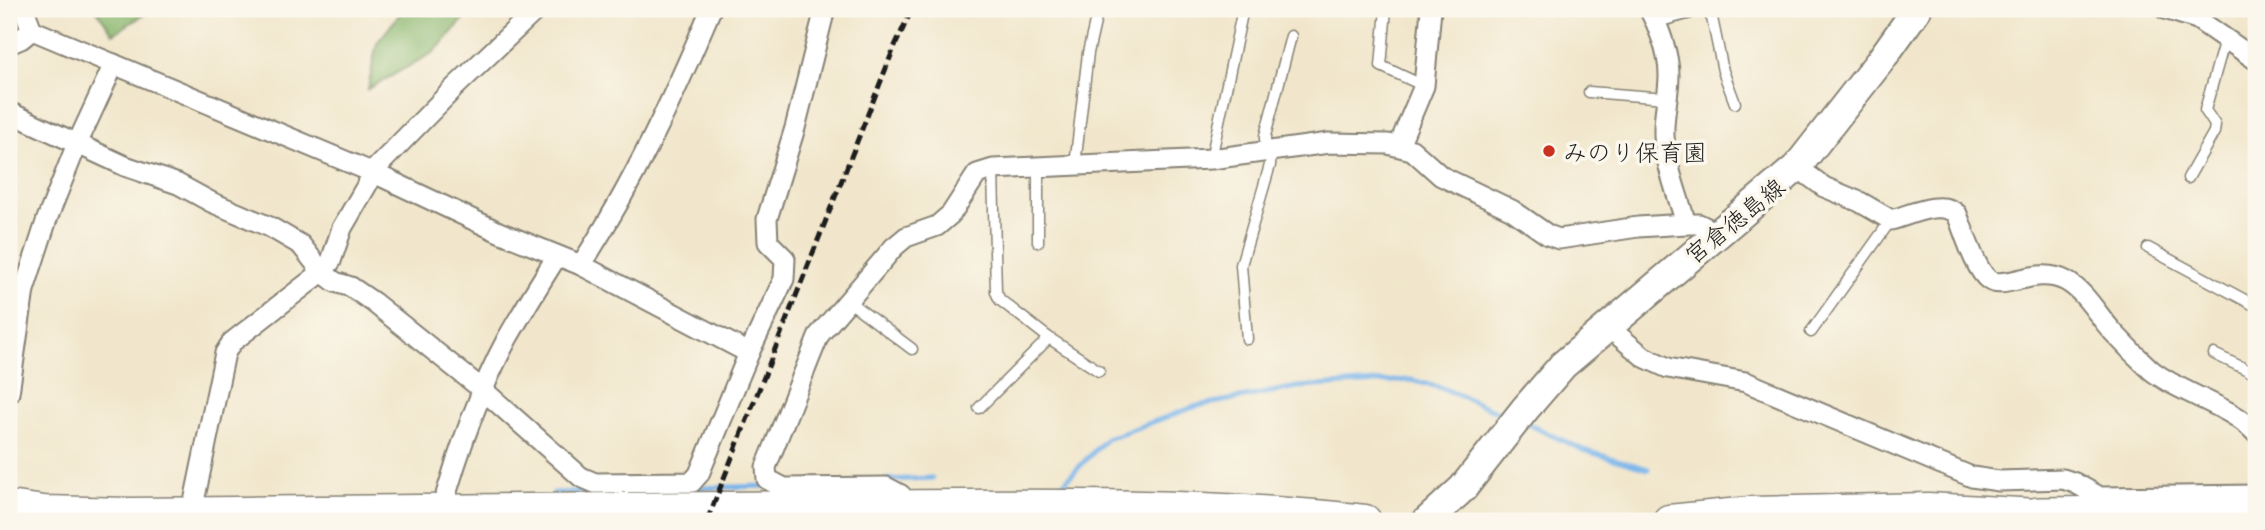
<svg xmlns="http://www.w3.org/2000/svg" width="2265" height="530" font-family="Mali,'Klee One',sans-serif">
  <style>
    .forest { fill: #8cb86f; stroke: #546a46; stroke-width: 2 }
    .lines { fill: none; stroke-linecap: round; stroke-linejoin: round }
    .stream { stroke: #78b4ea; stroke-width: 5 }
    .service-casing { stroke: #868174; stroke-width: 13 }
    .minor-casing { stroke: #868174; stroke-width: 23 }
    .secondary-casing { stroke: #868174; stroke-width: 32 }
    .trunk-casing { stroke: #868174; stroke-width: 35 }
    .motorway-casing { stroke: #868174; stroke-width: 38 }
    .service { stroke: #fff; stroke-width: 10 }
    .minor { stroke: #fff; stroke-width: 19 }
    .secondary { stroke: #fff; stroke-width: 28 }
    .trunk { stroke: #fff; stroke-width: 32 }
    .motorway { stroke: #fff; stroke-width: 35 }
    .rail { stroke: #1c1c1c; stroke-width: 5; stroke-dasharray: 10 5; stroke-linecap: butt }
    .poi-dot { fill: #c8321e; stroke: #fbf7ec; stroke-width: 2.5 }
    .labels { text-anchor: middle; dominant-baseline: central; stroke-width: 7; stroke-linejoin: round; paint-order: stroke }
    .poi-label { font-size: 24px; fill: #1c1c1c; stroke: #fbf7ec; text-anchor: start }
    .street-label { font-size: 24px; fill: #1c1c1c; stroke: #fbf7ec }
  </style>
  <rect width="100%" height="100%" fill="#fbf7ec"/>
  <filter id="ink" filterUnits="userSpaceOnUse"><feTurbulence type="fractalNoise" baseFrequency=".0143" numOctaves="2"/><feDisplacementMap in="SourceGraphic" scale="14" xChannelSelector="R" yChannelSelector="G"/><feConvolveMatrix kernelMatrix="1 2 1 2 8 2 1 2 1" color-interpolation-filters="sRGB"/></filter>
  <filter id="wash" filterUnits="userSpaceOnUse"><feTurbulence type="fractalNoise" baseFrequency=".00686" numOctaves="4" result="noise"/><feDisplacementMap in="SourceGraphic" scale="28" xChannelSelector="R" yChannelSelector="G"/><feGaussianBlur stdDeviation="1.57" result="paint"/><feColorMatrix in="noise" values="0 0 0 0 0 0 0 0 0 0 0 0 0 0 0 0 0 1.4 0 .05"/><feComposite in="paint" operator="in"/></filter>
  <g filter="url(#wash)">
    <rect width="100%" height="100%" fill="#f1e6cb"/>
    <g class="forest">
      <path d="M96 9H153L113 34Z"/>
      <path d="M404 9H473L434 52 368 89 377 43Z"/>
    </g>
    <g class="lines">
      <g class="stream">
        <path d="M1524 422 1583 450 1648 469"/>
        <path d="M886 480 932 478"/>
        <path d="M694 488 768 486"/>
        <path d="M554 493 596 491"/>
        <path d="M1053 494 1106 439 1197 406 1298 387 1411 380 1442 388 1508 416"/>
      </g>
    </g>
  </g>
  <g filter="url(#ink)">
    <g class="lines">
      <g class="service-casing">
        <g id="service">
          <path d="M1386 9 1381 66 1424 86"/>
          <path d="M1687 9 1707 12 1712 18 1723 71 1735 103"/>
          <path d="M1589 92 1666 98"/>
          <path d="M1265 152V136L1291 36"/>
          <path d="M1211 159 1243 9"/>
          <path d="M1075 165 1088 53 1098 9"/>
          <path d="M2188 178 2214 132 2215 125 2205 110 2225 39"/>
          <path d="M1038 242V168"/>
          <path d="M2148 248 2256 306"/>
          <path d="M847 300 912 349"/>
          <path d="M1811 332 1891 220"/>
          <path d="M1049 338 1099 371"/>
          <path d="M1247 339 1241 265 1270 165 1271 151"/>
          <path d="M2214 354 2256 374"/>
          <path d="M979 408 1049 338 1000 300 996 292 993 169"/>
        </g>
      </g>
      <g class="minor-casing">
        <g id="minor">
          <path d="M24 9 32 30 374 173 499 232 581 265 749 353"/>
          <path d="M1649 9C1659 27 1669 54 1669 75 1669 95 1663 115 1664 135 1665 164 1678 195 1686 224H1699L1717 233"/>
          <path d="M2165 9 2197 19 2256 60"/>
          <path d="M1654 18 1687 9"/>
          <path d="M9 44 21 39 32 30"/>
          <path d="M9 112 125 166 178 184 211 202 270 227 301 245 322 272 335 282 351 287 373 302 483 390 581 477 595 483 692 482 699 474 749 353 784 279 785 259 768 242 767 219 795 128 825 9"/>
          <path d="M1399 145 1424 86 1431 9"/>
          <path d="M1797 167 1824 187 1860 202 1891 220C1910 215 1941 199 1957 214 1964 231 1975 270 1989 280 2005 291 2037 265 2066 281 2086 292 2098 316 2113 332 2125 345 2138 358 2151 370 2181 394 2232 406 2256 433"/>
          <path d="M581 265C633 185 674 96 711 9"/>
          <path d="M1607 326 1644 357 1668 368 1746 382 1972 477 1999 481 2063 479 2075 483 2100 497 2256 495"/>
          <path d="M9 393 24 290 47 219 77 144 114 64"/>
          <path d="M906 510 901 495 886 487 784 488 767 479 766 467 819 335 894 247 906 237 937 226 951 214 977 174 993 169 1211 159 1329 143 1388 144 1412 150 1441 176 1512 210 1548 235 1559 239 1638 227 1686 224"/>
          <path d="M439 519C456 458 477 395 507 339 523 311 540 283 557 256"/>
          <path d="M190 521 225 353 232 342 322 272 331 261 342 228 378 166 455 87 537 9"/>
        </g>
      </g>
      <g class="secondary-casing">
        <path id="secondary" d="M1427 521 1463 488 1525 409 1563 365 1797 167 1880 61 1917 9"/>
      </g>
      <g class="trunk-casing">
        <g id="trunk">
          <path d="M9 507 44 512 129 514C361 510 593 508 825 507 1005 506 1186 501 1365 521"/>
          <path d="M1669 521 1750 513 1928 509 2038 515"/>
        </g>
      </g>
      <g class="motorway-casing">
        <path id="motorway" d="M2038 515 2256 513"/>
      </g>
      <use href="#service" class="service"/>
      <use href="#minor" class="minor"/>
      <use href="#secondary" class="secondary"/>
      <use href="#trunk" class="trunk"/>
      <use href="#motorway" class="motorway"/>
      <path class="rail" d="M707 521 894 48 912 9"/>
    </g>
  </g>
  <circle class="poi-dot" cx="1549" cy="151" r="7"/>
  <g class="labels">
    <g class="poi-label">
      <text x="1563" y="151">みのり保育園</text>
    </g>
    <g class="street-label">
      <text transform="translate(1734 220) rotate(-39)">宮倉徳島線</text>
    </g>
  </g>
  <rect width="2265" height="530" fill="none" stroke="#fbf7ec" stroke-width="35"/>
</svg>
